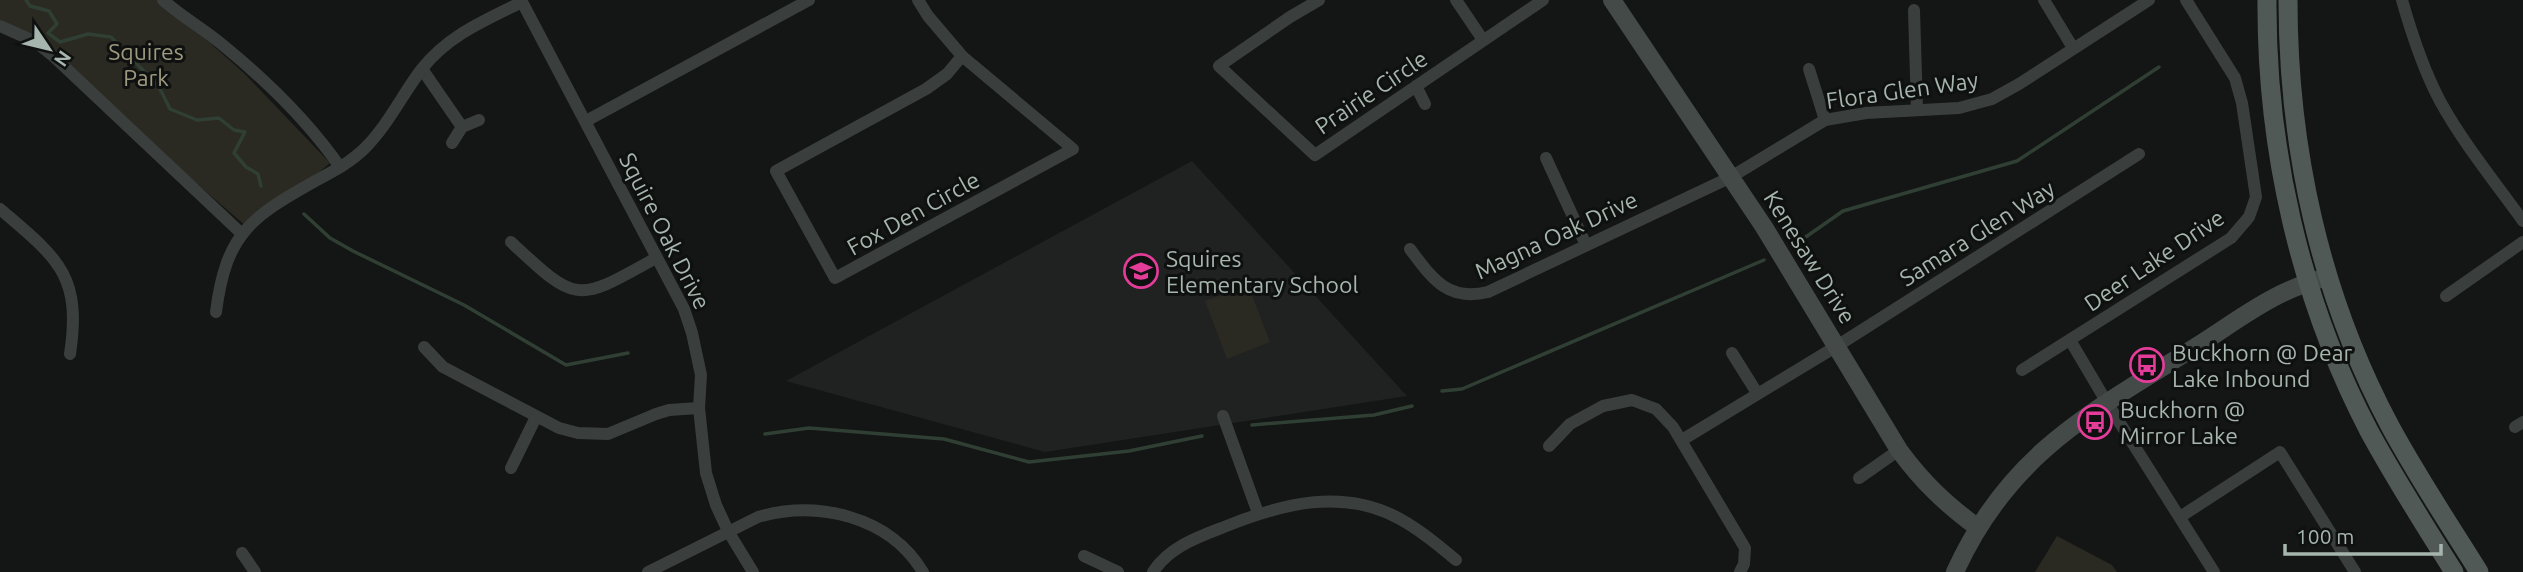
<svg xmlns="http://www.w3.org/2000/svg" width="2523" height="572" font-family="Ubuntu,sans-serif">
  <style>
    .built { fill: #202222 }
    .green { fill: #2a2922 }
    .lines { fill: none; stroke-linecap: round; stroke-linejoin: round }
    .stream { stroke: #303f34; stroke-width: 3.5 }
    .street { stroke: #3a3f3d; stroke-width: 12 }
    .secondary { stroke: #434a47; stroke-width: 18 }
    .primary { stroke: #515956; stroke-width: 19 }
    .labels { text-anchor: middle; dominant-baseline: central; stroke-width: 6; stroke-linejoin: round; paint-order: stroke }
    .park-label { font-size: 23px; fill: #9e9a7f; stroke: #0f1010 }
    .street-label { font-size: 23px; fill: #a6b5ad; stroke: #0f1010 }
    .poi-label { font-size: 23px; fill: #a6b5ad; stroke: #0f1010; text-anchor: start }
  </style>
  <rect width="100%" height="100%" fill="#141515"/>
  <path class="built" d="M1192 161 1407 396 1045 452 786 381Z"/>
  <g class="green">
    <path d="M0 0H162L245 74 330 163 297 191 247 227 28 38 0 27Z"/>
    <path d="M1248 285 1270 342 1227 359 1205 301Z"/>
    <path d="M2057 536 2112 565 2117 572H2035Z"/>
  </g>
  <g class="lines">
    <g class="stream">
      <path d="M26 0 30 6 49 11 57 24 48 33 60 42 88 34 111 37 159 87 170 109 197 120 219 118 234 130 245 132 234 153 246 167 258 174 261 186"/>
      <path d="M304 214 330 238 353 251 464 305 566 365 628 353"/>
      <path d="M1800 241 1843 211 2017 161 2159 67"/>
      <path d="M1442 391 1462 389 1764 260"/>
      <path d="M1252 425 1374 415 1412 406"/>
      <path d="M765 434 809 428 944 439 1029 462 1129 451 1202 436"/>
    </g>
    <g class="street">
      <path d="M163 0C182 17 204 29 224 46 268 82 308 121 340 167"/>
      <path d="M521 0 684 309 692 333 701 375 699 408 706 473 716 505 728 531 753 572"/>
      <path d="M918 0 928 16 962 56"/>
      <path d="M1319 0 1290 17 1219 66 1315 155 1543 0"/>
      <path d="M1456 0 1483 40"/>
      <path d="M2044 0 2073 48"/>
      <path d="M2402 0C2412 35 2423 69 2440 101 2463 143 2495 182 2523 221"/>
      <path d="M1914 10 1917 110"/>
      <path d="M0 26 36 42 52 55 242 234"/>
      <path d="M962 56 1073 149 835 278 776 171 926 89 947 74Z"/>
      <path d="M422 69 462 127"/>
      <path d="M1809 69 1825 120"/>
      <path d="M1416 86 1425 104"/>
      <path d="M586 121 809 0"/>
      <path d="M452 143 462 127 479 120"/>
      <path d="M1546 158 1586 245"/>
      <path d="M0 209C57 258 82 274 70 354"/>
      <path d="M511 242C578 305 577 302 656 258"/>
      <path d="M1410 249C1432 278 1447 302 1488 292L1731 177 1825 120 1866 113 1959 108 1992 99 2019 84 2149 0"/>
      <path d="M2446 296 2523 242"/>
      <path d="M216 312C226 233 251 217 317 180 334 171 351 162 365 148 388 125 402 95 421 70 447 36 485 20 522 2"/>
      <path d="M2070 340 2106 401 2214 572"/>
      <path d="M424 347 443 367 559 428 578 433 608 434 656 414 669 410 699 408"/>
      <path d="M1732 353 1757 393"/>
      <path d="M2022 370 2231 238 2249 217 2256 197 2242 103 2235 78 2186 0"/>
      <path d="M1223 416 1258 513"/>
      <path d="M2515 427 2523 422"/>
      <path d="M1682 440 1837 346 2139 154"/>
      <path d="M1549 446 1570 424 1603 406 1632 400 1656 409 1673 427 1745 548 1744 564 1740 572"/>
      <path d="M511 468 536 417"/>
      <path d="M1859 478 1899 450"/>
      <path d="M2180 517 2280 452 2355 572"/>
      <path d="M242 553 255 572"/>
      <path d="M1084 556 1118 572"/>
      <path d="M648 572 758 517C818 500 889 516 923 572"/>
      <path d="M1153 572C1169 547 1198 537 1224 527 1281 504 1343 487 1400 519 1420 530 1438 545 1456 560"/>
    </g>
    <g class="secondary">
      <path d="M1612 0 1764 227 1899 450C1923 483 1946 504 1978 528"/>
      <path d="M1955 572C2010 451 2094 411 2200 344 2238 320 2276 290 2321 279"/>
    </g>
    <g class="primary">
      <path d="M2267 0C2266 148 2300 299 2369 431 2395 479 2425 526 2454 572"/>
      <path d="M2288 0C2288 148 2320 295 2390 426 2417 476 2449 524 2479 572"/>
    </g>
  </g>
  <defs>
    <g id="school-ring" transform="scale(1.75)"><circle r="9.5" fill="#0f1010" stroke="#e43d99" stroke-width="1.5"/><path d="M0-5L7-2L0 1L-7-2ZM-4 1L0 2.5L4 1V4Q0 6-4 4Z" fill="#e43d99"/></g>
    <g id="bus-ring" transform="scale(1.75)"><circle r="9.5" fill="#0f1010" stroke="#e43d99" stroke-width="1.5"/><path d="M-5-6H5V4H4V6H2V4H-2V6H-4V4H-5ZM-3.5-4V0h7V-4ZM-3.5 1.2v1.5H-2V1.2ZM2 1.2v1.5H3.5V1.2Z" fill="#e43d99"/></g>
  </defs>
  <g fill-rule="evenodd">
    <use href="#school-ring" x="1141" y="271"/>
    <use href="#bus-ring" x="2147" y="365"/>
    <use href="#bus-ring" x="2095" y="422"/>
  </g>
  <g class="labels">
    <g class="park-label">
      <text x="146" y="51">Squires<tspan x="146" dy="26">Park</tspan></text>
    </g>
    <g class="street-label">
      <text transform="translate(1902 90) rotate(-8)">Flora Glen Way</text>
      <text transform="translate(1371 92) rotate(-34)">Prairie Circle</text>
      <text transform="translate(913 213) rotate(-29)">Fox Den Circle</text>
      <text transform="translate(665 231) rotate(63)">Squire Oak Drive</text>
      <text transform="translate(1977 233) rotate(-32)">Samara Glen Way</text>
      <text transform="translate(1556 235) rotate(-25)">Magna Oak Drive</text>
      <text transform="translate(1810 257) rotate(58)">Kenesaw Drive</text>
      <text transform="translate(2154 260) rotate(-34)">Deer Lake Drive</text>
    </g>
    <g class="poi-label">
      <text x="1166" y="258">Squires<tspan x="1166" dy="26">Elementary School</tspan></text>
      <text x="2172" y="352">Buckhorn @ Dear<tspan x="2172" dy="26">Lake Inbound</tspan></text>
      <text x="2120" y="409">Buckhorn @<tspan x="2120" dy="26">Mirror Lake</tspan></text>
    </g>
  </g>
  <g transform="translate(49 49) rotate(125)" stroke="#0f1010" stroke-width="5" paint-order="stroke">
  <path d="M0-5L12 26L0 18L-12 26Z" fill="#a6b5ad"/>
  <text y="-10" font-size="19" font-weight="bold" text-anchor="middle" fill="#a6b5ad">N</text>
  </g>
  <path d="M2285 544v10h156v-10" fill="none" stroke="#a6b5ad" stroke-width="3.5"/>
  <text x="2296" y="544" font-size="21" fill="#a6b5ad" stroke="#0f1010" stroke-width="5" paint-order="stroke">100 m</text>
</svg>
